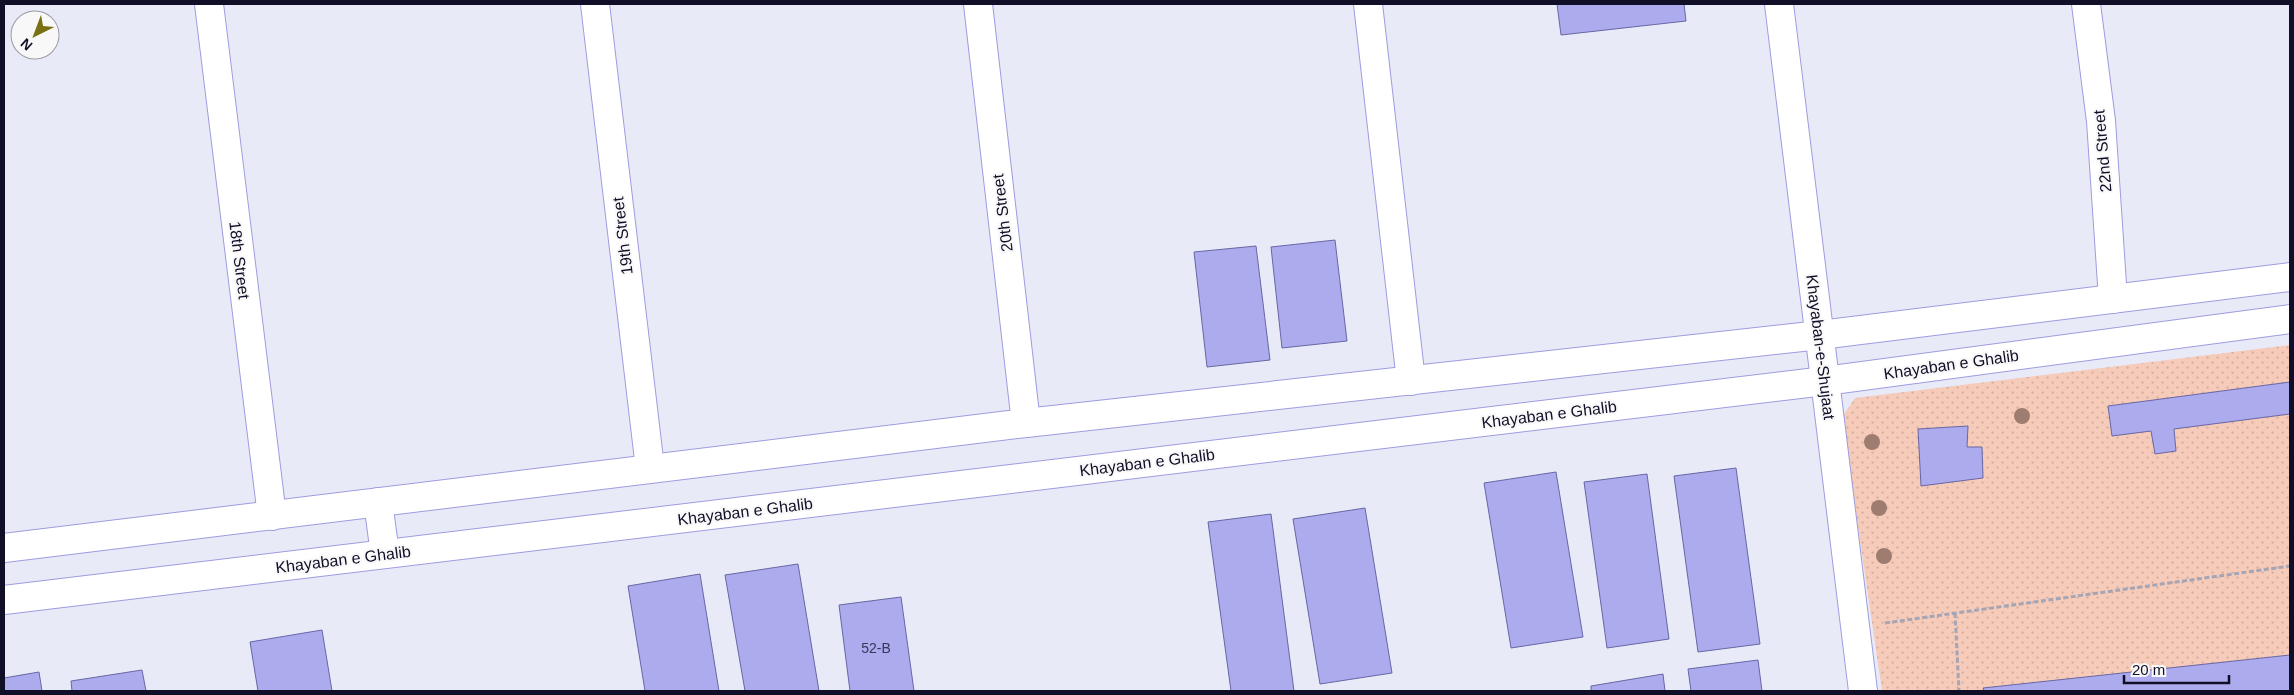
<svg xmlns="http://www.w3.org/2000/svg" width="2294" height="695" font-family="Helvetica,sans-serif">
	<style>
		.grass { fill: url(#grass-dots) }
		.building { fill: #ababee; stroke: #6866a4 }
		.lines { fill: none; stroke-linecap: round; stroke-linejoin: round }
		.minor-casing { stroke: #9d9cdf; stroke-width: 30 }
		.tertiary-casing { stroke: #9d9cdf; stroke-width: 30 }
		.secondary-casing { stroke: #9d9cdf; stroke-width: 30 }
		.path { stroke: #a5a5b6; stroke-width: 3; stroke-dasharray: 5 2.5; stroke-linecap: butt }
		.minor { stroke: #fff; stroke-width: 28 }
		.tertiary { stroke: #fff; stroke-width: 28 }
		.secondary { stroke: #fff; stroke-width: 28 }
		.tree { fill: #9e7c70 }
		.labels { text-anchor: middle; stroke-width: 4; stroke-linejoin: round; paint-order: stroke }
		.number-label { font-size: 14px; fill: #383659 }
		.street-label { font-size: 16px; fill: #110f27; stroke: #f8f8f8 }
	</style>
	<defs>
		<pattern id="grass-dots" width="8" height="8" patternUnits="userSpaceOnUse" patternTransform="scale(1.25)"><rect width="8" height="8" fill="#f6cbb9"/><path d="M2 2h.1M6 6h.1" fill="none" stroke="#d2ad9f" stroke-width="1.8" stroke-linecap="round"/></pattern>
	</defs>
	<rect width="100%" height="100%" fill="#e9eaf8"/>
	<path class="grass" d="M 2290,345 L 2290,691 L 1882,691 L 1842,417 L 1855,398 Z"/>
	<g class="building">
		<path d="M 1557,4 L 1684,4 L 1686,21 L 1561,35 Z"/>
		<path d="M 1335,240 L 1347,341 L 1282,348 L 1271,247 Z"/>
		<path d="M 1256,246 L 1270,360 L 1207,367 L 1194,252 Z"/>
		<path d="M 2290,382 L 2290,414 L 2174,429 L 2176,451 L 2155,454 L 2151,431 L 2112,436 L 2108,406 Z"/>
		<path d="M 1968,426 L 1967,447 L 1982,447 L 1983,478 L 1921,486 L 1918,429 Z"/>
		<path d="M 1736,468 L 1760,644 L 1698,652 L 1674,476 Z"/>
		<path d="M 1556,472 L 1583,637 L 1511,648 L 1484,483 Z"/>
		<path d="M 1647,474 L 1669,639 L 1607,648 L 1584,482 Z"/>
		<path d="M 1365,508 L 1392,673 L 1320,684 L 1293,519 Z"/>
		<path d="M 1271,514 L 1294,691 L 1231,691 L 1208,522 Z"/>
		<path d="M 798,564 L 819,691 L 745,691 L 725,575 Z"/>
		<path d="M 700,574 L 719,691 L 645,691 L 628,586 Z"/>
		<path d="M 901,597 L 914,691 L 850,691 L 839,605 Z"/>
		<path d="M 322,630 L 332,691 L 258,691 L 250,642 Z"/>
		<path d="M 2290,655 L 2290,691 L 1984,691 L 1983,688 Z"/>
		<path d="M 1758,660 L 1762,691 L 1691,691 L 1688,669 Z"/>
		<path d="M 142,670 L 146,691 L 72,691 L 71,681 Z"/>
		<path d="M 39,672 L 42,691 L 4,691 L 4,678 Z"/>
		<path d="M 1663,674 L 1665,691 L 1591,691 L 1591,686 Z"/>
	</g>
	<g class="lines">
		<defs>
			<g id="minor">
				<path d="M 209,4 L 272,516"/>
				<path d="M 595,4 L 650,468"/>
				<path d="M 978,4 L 1026,423"/>
				<path d="M 1368,4 L 1411,381"/>
				<path d="M 2086,4 L 2101,121 L 2113,299"/>
			</g>
			<g id="tertiary">
				<path d="M 378,502 L 385,554"/>
				<path d="M 4,548 L 1026,423 L 1820,335 L 2290,277"/>
				<path d="M 4,600 L 1825,381 L 2290,319"/>
			</g>
			<path id="secondary" d="M 1779,4 L 1863,691"/>
		</defs>
		<use href="#minor" class="minor-casing"/>
		<use href="#tertiary" class="tertiary-casing"/>
		<use href="#secondary" class="secondary-casing"/>
		<g class="path">
			<path d="M 1955,613 L 1959,691"/>
			<path d="M 1885,623 L 2290,566"/>
		</g>
		<use href="#minor" class="minor"/>
		<use href="#tertiary" class="tertiary"/>
		<use href="#secondary" class="secondary"/>
	</g>
	<g class="tree">
		<circle cx="2022" cy="416" r="8"/>
		<circle cx="1872" cy="442" r="8"/>
		<circle cx="1879" cy="508" r="8"/>
		<circle cx="1884" cy="556" r="8"/>
	</g>
	<g class="labels">
		<g class="number-label">
			<text x="876" y="653">52-B</text>
		</g>
		<g class="street-label">
			<text transform="translate(2102 151) rotate(-95)" y="6">22nd Street</text>
			<text transform="translate(1002 213) rotate(-97)" y="6">20th Street</text>
			<text transform="translate(622 236) rotate(-97)" y="6">19th Street</text>
			<text transform="translate(240 260) rotate(83)" y="6">18th Street</text>
			<text transform="translate(1821 347) rotate(83)" y="6">Khayaban-e-Shujaat</text>
			<text transform="translate(1951 364) rotate(-8)" y="6">Khayaban e Ghalib</text>
			<text transform="translate(1549 414) rotate(-7)" y="6">Khayaban e Ghalib</text>
			<text transform="translate(1147 462) rotate(-7)" y="6">Khayaban e Ghalib</text>
			<text transform="translate(745 511) rotate(-7)" y="6">Khayaban e Ghalib</text>
			<text transform="translate(343 559) rotate(-7)" y="6">Khayaban e Ghalib</text>
		</g>
	</g>
	<rect width="2294" height="695" fill="none" stroke="#110f27" stroke-width="10"/>
	<g transform="translate(35 35) rotate(222)"><circle r="24" fill="#f8f8f8" stroke="#9c9ba4"/>
	<path d="M0-4L9 19L0 12L-9 19Z" fill="#797011"/>
	<text y="-8" font-size="14" font-weight="bold" text-anchor="middle" fill="#110f27">N</text>
	</g>
	<path d="M2124 675v8h105v-8" fill="none" stroke="#110f27" stroke-width="2.5"/>
	<text x="2132" y="675" font-size="15" fill="#110f27" stroke="#f8f8f8" stroke-width="4" paint-order="stroke">20 m</text>
</svg>
